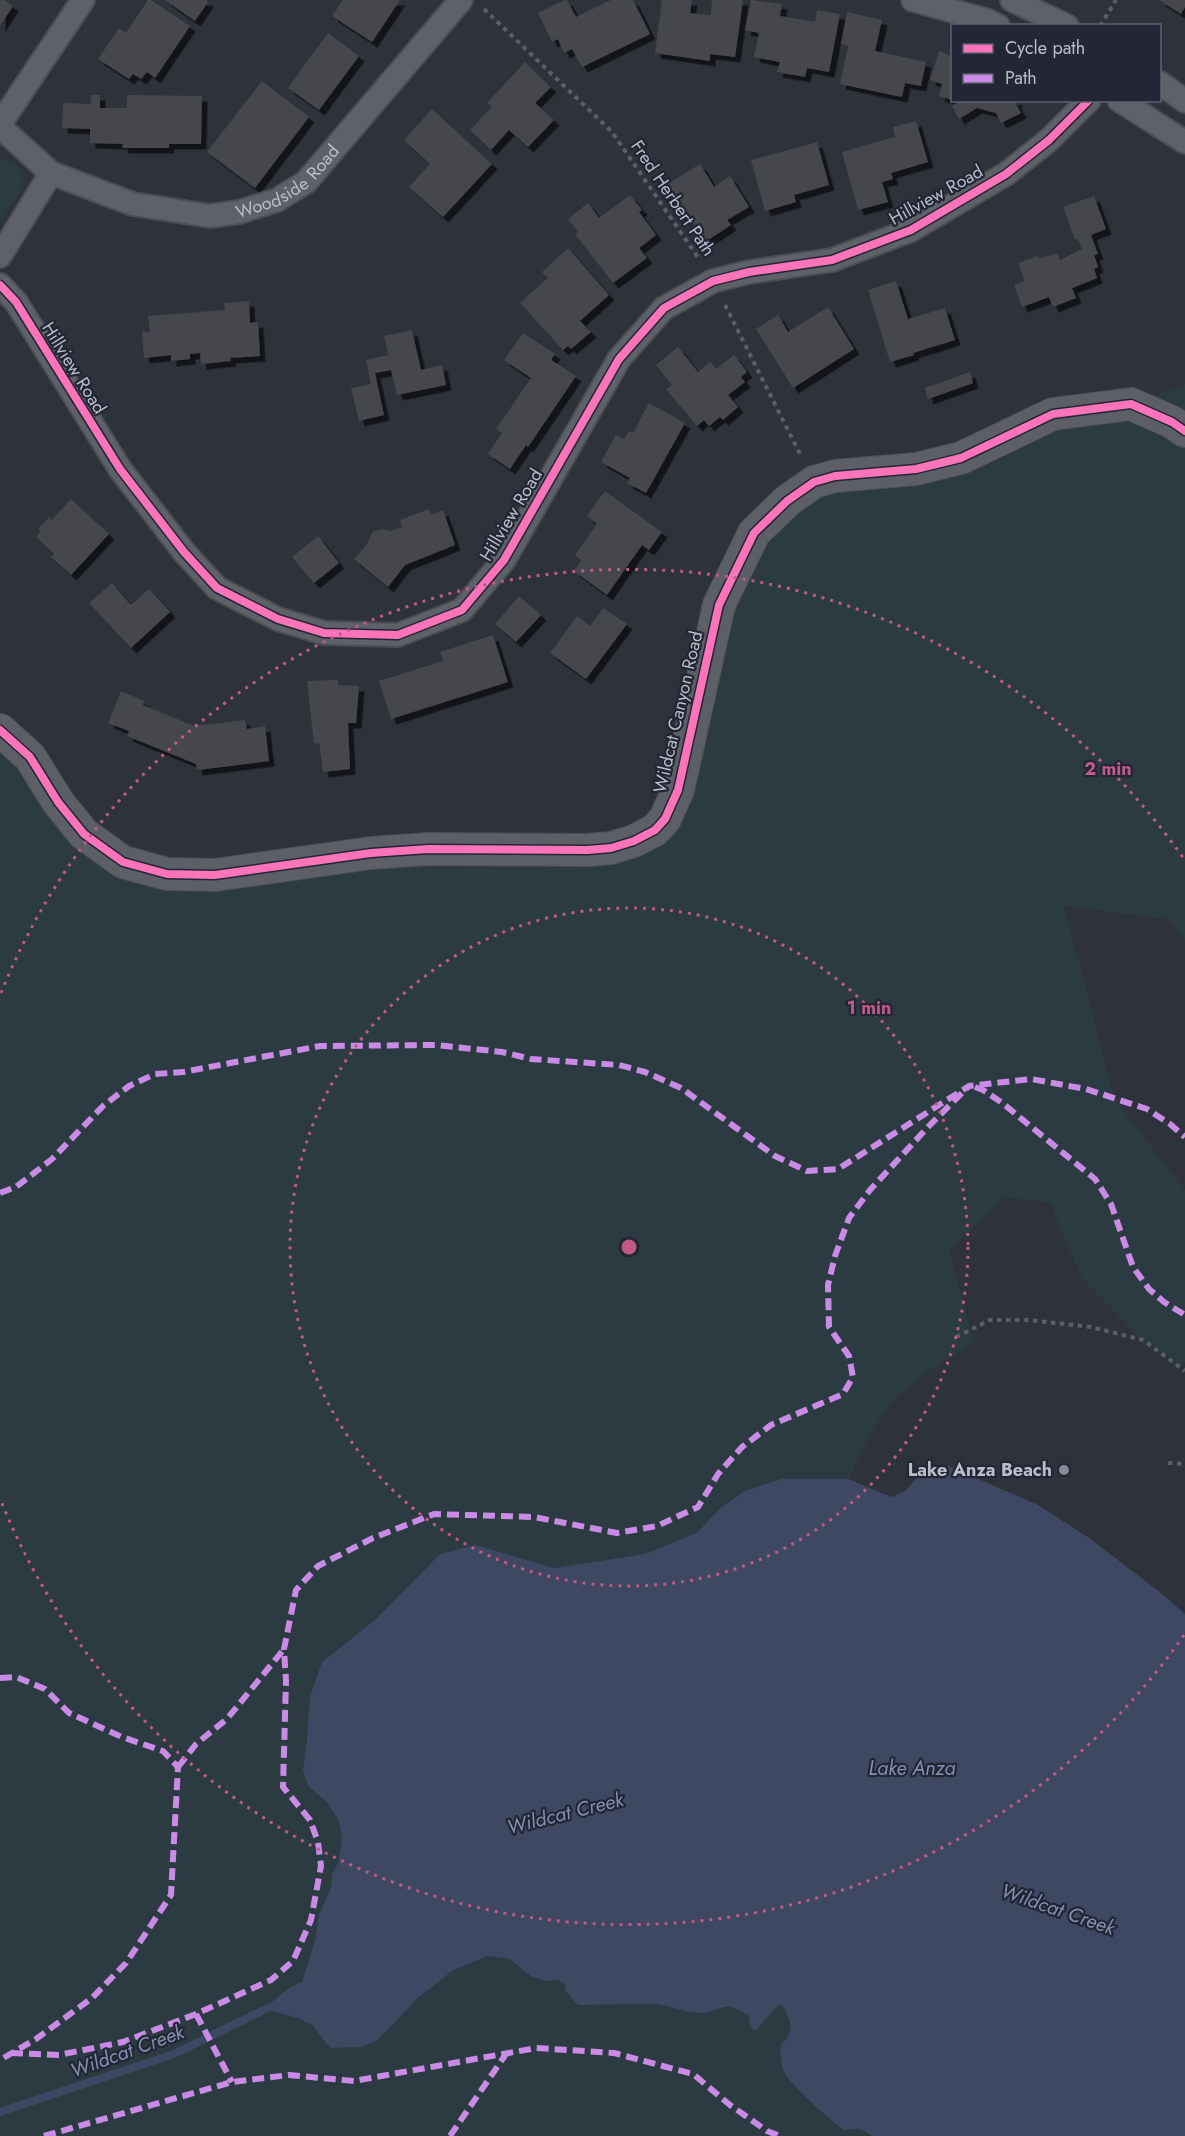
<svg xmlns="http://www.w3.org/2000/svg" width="1185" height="2136" font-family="Jost,sans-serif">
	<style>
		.green { fill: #2c3b41 }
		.water { fill: #3f4863 }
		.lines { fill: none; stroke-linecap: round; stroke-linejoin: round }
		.stream { stroke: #3f4863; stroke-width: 8 }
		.building { fill: #44474e; filter: url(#shadow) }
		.street-casing { stroke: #4c4e55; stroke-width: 26 }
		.secondary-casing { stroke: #4c4e55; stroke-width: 34 }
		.path { stroke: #5c5f66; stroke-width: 4; stroke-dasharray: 4.5 4.5; stroke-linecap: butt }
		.street { stroke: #5e6168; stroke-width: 22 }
		.secondary { stroke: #5d5f67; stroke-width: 32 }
		.quiet { stroke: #ca8be6; stroke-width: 6; stroke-dasharray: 12 6; stroke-linecap: butt }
		.cycleway-casing { stroke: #222635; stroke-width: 11 }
		.cycleway { stroke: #fb73b8; stroke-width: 8 }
		.ring { fill: none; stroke: #bf5a87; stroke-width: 3; stroke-dasharray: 3 6 }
		.poi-dot { fill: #898c98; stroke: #222635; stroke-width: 2 }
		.labels { text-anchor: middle; stroke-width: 4.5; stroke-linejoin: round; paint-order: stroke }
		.street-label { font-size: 18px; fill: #babdca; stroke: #222635 }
		.poi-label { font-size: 18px; font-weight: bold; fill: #babdca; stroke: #222635; text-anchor: end }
		.water-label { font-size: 20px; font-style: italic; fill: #858eae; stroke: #222635 }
		.centre { fill: #bf5a87; stroke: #222635; stroke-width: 3 }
		.ring-label { font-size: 18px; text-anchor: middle; font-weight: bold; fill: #bf5a87; stroke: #222635; stroke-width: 4.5; stroke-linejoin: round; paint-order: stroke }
	</style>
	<defs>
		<filter id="shadow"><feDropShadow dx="5.5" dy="5.5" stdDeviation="0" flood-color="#0009"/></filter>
	</defs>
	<rect width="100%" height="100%" fill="#2e323b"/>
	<g class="green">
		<path d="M 0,160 L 10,161 L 17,165 L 24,180 L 21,189 L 0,223 Z"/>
		<path d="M 1185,384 L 1185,941 L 1167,919 L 1064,906 L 1115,1100 L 1185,1190 L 1185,1362 L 1181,1366 L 1143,1340 L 1081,1277 L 1050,1203 L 1005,1197 L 949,1250 L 974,1342 C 945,1359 899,1389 881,1417 C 868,1437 859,1458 849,1479 L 815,1480 L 720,1508 L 698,1532 L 645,1554 L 554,1568 L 476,1545 L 322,1662 L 309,1721 L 303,1770 L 308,1786 L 327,1802 L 339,1821 L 342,1838 L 338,1863 L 332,1874 L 331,1888 L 319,1914 L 315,1941 L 302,1982 L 290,1987 L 265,2009 L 298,2018 L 312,2025 L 330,2048 L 362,2047 L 380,2039 L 419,1997 L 452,1971 L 487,1956 L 510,1959 L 520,1966 L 565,1984 L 578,2005 C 603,2005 628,2002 653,2004 C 668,2004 682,2012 698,2013 C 723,2015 718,1996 749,2016 L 750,2026 L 778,2005 L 783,2006 L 790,2018 L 791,2028 L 788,2038 L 786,2076 L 835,2123 L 844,2129 C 855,2128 863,2128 871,2136 L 0,2136 L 0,724 L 52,792 L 168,875 L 655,830 L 719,605 L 787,501 L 1131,404 Z"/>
	</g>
	<path class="water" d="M 949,1466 L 1038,1505 L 1089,1538 L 1161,1593 L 1185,1614 L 1185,2136 L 871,2136 C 863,2128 855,2128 844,2130 C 830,2120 797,2090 787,2077 C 780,2067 780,2056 781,2044 C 795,2032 791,2021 783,2006 L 778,2005 L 755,2031 L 750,2026 L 749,2016 C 718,1996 723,2015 698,2013 C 682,2012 668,2004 653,2004 C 628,2003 603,2005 578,2005 L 565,1990 L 565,1984 L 558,1980 L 548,1981 L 532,1977 L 510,1959 L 487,1956 L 452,1971 L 419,1997 L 379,2039 L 362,2047 L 330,2048 L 312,2025 L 298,2018 L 264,2009 L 290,1987 L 302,1982 L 315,1941 L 319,1914 L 331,1888 L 332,1874 L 338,1863 L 342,1838 L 339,1821 L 327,1802 L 308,1786 L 303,1770 L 307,1740 L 310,1697 L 322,1662 L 375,1620 L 440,1554 L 476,1545 L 554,1568 L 645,1554 L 698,1532 L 720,1508 L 745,1491 L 781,1479 L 849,1479 L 891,1497 L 905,1491 L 919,1475 Z"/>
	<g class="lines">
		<path class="stream" d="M 0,2112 L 174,2054 L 274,2005"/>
	</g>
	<g class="building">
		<path d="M 0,0 L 4,0 L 13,6 L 0,26 Z"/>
		<path d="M 148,0 L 151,0 L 190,26 L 155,78 L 147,72 L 141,79 L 133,74 L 129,79 L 98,59 L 119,28 L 126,33 Z"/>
		<path d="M 165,0 L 206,0 L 208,2 L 195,21 Z"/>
		<path d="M 343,0 L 400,0 L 372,42 L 332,16 Z"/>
		<path d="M 565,0 L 567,0 L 576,17 L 611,0 L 633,0 L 650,34 L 582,67 L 572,49 L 564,53 L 558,39 L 552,42 L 538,13 Z"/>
		<path d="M 662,0 L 692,0 L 690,13 L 711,15 L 712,0 L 743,0 L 735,57 L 710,54 L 710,61 L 655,53 Z"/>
		<path d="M 751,0 L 782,4 L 780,16 L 815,22 L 817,10 L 840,14 L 829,72 L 807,68 L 805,77 L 777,72 L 780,62 L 754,57 L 759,33 L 745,30 Z"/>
		<path d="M 1159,0 L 1185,0 L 1185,7 L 1181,14 Z"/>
		<path d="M 847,12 L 882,20 L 875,51 L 926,62 L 921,86 L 905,83 L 902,97 L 840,84 L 848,46 L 841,44 Z"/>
		<path d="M 328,33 L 359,56 L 319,110 L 288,88 Z"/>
		<path d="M 939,51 L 952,56 L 952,100 L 939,96 L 942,84 L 930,80 Z"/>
		<path d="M 525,62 L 551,87 L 535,103 L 554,120 L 528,147 L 509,130 L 491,150 L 470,130 L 492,107 L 487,103 Z"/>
		<path d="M 262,81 L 309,117 L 255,188 L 207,152 Z"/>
		<path d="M 90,95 L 100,95 L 100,108 L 127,108 L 127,95 L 202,96 L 201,144 L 169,144 L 169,148 L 122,148 L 123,144 L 90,143 L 90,129 L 62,128 L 63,103 L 91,104 Z"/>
		<path d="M 955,100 L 1017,100 L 1016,104 L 1021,113 L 1001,123 L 996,113 L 977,108 L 959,119 L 952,106 L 958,102 Z"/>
		<path d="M 432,109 L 492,164 L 443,217 L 409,187 L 430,164 L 404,140 Z"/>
		<path d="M 916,121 L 928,162 L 891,173 L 893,179 L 882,182 L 888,202 L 858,210 L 842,152 L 895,137 L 893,127 Z"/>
		<path d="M 817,142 L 829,185 L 794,195 L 796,202 L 765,211 L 751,160 Z"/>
		<path d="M 700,164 L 714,187 L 730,176 L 749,207 L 727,220 L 731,225 L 705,242 L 668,184 Z"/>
		<path d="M 630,195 L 642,210 L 639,212 L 656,235 L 639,248 L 647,258 L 613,283 L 575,234 L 578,232 L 568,219 L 588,203 L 599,218 Z"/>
		<path d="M 1094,196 L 1106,229 L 1091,235 L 1098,254 L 1094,255 L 1098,267 L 1094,269 L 1097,278 L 1072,288 L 1076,298 L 1053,307 L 1049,297 L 1022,307 L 1014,285 L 1025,281 L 1018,263 L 1038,256 L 1039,259 L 1057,253 L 1060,260 L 1082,249 L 1078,239 L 1075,240 L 1063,207 Z"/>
		<path d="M 568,248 L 609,295 L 580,321 L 591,332 L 571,349 L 568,346 L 563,350 L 520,303 L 548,278 L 542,272 Z"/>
		<path d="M 896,281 L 908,319 L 945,308 L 955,340 L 913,353 L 914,355 L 890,362 L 868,290 Z"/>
		<path d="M 249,301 L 250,323 L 258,322 L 260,356 L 230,358 L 231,361 L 201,364 L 200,353 L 190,354 L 190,359 L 171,361 L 171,355 L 144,358 L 142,332 L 150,332 L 148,316 L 225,310 L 224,303 Z"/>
		<path d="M 828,307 L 854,349 L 793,388 L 756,329 L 778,315 L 788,332 Z"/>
		<path d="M 412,330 L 421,370 L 442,365 L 446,385 L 397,395 L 391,370 L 375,373 L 384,415 L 359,421 L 351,388 L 371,384 L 366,360 L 388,355 L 384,336 Z"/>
		<path d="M 523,333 L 555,354 L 551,360 L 576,376 L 528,447 L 526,445 L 510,469 L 488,454 L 502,433 L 496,429 L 531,378 L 504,360 Z"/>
		<path d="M 678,347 L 698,372 L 710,362 L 716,369 L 734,355 L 747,372 L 741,377 L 745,382 L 728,395 L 738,407 L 723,420 L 720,417 L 709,426 L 704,420 L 697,426 L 666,389 L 672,385 L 656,365 Z"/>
		<path d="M 970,372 L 973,383 L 928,399 L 925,388 Z"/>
		<path d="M 649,403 L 685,423 L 646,493 L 627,483 L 630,478 L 601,462 L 616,435 L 624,439 L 629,431 L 633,433 Z"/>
		<path d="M 605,491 L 662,532 L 649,550 L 642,545 L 607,595 L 574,571 L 581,560 L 575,555 L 597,524 L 587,516 Z"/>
		<path d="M 71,499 L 109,534 L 71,575 L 51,557 L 54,554 L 36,537 L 41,531 L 38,529 L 49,517 L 52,520 Z"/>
		<path d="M 429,509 L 431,515 L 443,510 L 455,545 L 405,565 L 388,587 L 354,559 L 367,544 L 373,531 L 382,529 L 390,531 L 402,527 L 400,520 Z"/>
		<path d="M 318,536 L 339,563 L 314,583 L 292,557 Z"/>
		<path d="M 112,583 L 131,605 L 149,589 L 170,612 L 131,648 L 89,603 Z"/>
		<path d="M 519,596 L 541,615 L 516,642 L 495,624 Z"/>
		<path d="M 603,608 L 627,624 L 586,679 L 550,653 L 577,616 L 590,626 Z"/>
		<path d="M 493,635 L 508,682 L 391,719 L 379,681 L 443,661 L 440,652 Z"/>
		<path d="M 338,680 L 338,685 L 359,686 L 356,723 L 348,723 L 350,769 L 323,772 L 319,743 L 314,744 L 307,681 Z"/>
		<path d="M 121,691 L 144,701 L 143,705 L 194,726 L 245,720 L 247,729 L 265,726 L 269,761 L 197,770 L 196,764 L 127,736 L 129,731 L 108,723 Z"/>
	</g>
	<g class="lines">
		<defs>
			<g id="street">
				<path d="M 913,0 L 986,20 L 998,26"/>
				<path d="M 1012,0 L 1067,26"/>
				<path d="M 1160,83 L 1185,101"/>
				<path d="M 1119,100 L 1185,142"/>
				<path d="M 0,124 L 83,0"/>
				<path id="s1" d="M 0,127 L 51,173 L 133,204 L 210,216 L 239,212 L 277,200 L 306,182 L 461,0"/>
				<path d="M 0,256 L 51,173"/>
				<path d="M 0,285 L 16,302 L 120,469 L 184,552 L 217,588 L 278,619 L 324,633 L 398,635 L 462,610 L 504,560 L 619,359 L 664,308 L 713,281 L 749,272 L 832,260 L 911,230 L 1006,174 L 1049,140 L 1089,100"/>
			</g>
			<path id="secondary" d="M 0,730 L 30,757 L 58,802 L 84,834 L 123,862 L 167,874 L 215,875 L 371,853 L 428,849 L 588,850 L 611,848 L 634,841 L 655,830 L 665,819 L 678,790 L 719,605 L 754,533 L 787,501 L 814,482 L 835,476 L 916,469 L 961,458 L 1053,414 L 1131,404 L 1172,422 L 1185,431"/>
		</defs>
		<use href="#street" class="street-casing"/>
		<use href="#secondary" class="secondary-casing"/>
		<g class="path">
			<path d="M 484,9 L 612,132 L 699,259"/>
			<path d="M 1100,26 L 1116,0"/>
			<path d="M 725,305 L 801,456"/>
			<path d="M 956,1337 L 990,1320 L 1029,1320 L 1091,1327 L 1143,1340 L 1185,1371"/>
			<path d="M 1168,1463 L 1185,1464"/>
		</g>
		<use href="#street" class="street"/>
		<use href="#secondary" class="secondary"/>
		<g class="quiet">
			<path d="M 975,1087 L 983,1090 L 1001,1102 L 1095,1179 L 1111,1204 L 1133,1267 L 1149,1289 L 1164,1302 L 1185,1315"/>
			<path d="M 0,1193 L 16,1187 L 52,1159 L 103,1106 L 129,1086 L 155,1074 L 183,1072 L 320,1046 L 436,1045 L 502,1052 L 531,1059 L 619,1065 L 645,1072 L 681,1088 L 775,1156 L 807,1171 L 838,1169 L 969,1086 L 1031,1079 L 1086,1089 L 1147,1109 L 1170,1124 L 1185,1137"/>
			<path d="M 0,1678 L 16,1677 L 45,1689 L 69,1713 L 122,1737 L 163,1751 L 178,1767 L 171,1895 L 126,1963 L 92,1998 L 36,2039 L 0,2060"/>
			<path d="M 178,1767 L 196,1744 L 227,1719 L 284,1649"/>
			<path d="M 196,2014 L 232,2082"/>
			<path d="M 11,2053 L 59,2055 L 123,2042 L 196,2014 L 271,1980 L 293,1961 L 311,1920 L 321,1866 L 318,1842 L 310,1820 L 283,1787 L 286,1681 L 284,1649 L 296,1590 L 318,1566 L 373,1538 L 434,1514 L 534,1517 L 617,1533 L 657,1526 L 698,1507 L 718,1474 L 742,1447 L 771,1425 L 843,1394 L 853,1377 L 849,1356 L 829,1327 L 828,1285 L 835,1256 L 849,1218 L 870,1190 L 928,1127 L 969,1086"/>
			<path d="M 44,2136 L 232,2082 L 289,2075 L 354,2081 L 536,2048 L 614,2053 L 693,2074 L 730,2105 L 767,2131 L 780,2136"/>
			<path d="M 450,2136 L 506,2054"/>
		</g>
		<defs>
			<g id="cycleway">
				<path d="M 0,285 L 16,302 L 120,469 L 184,552 L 217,588 L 278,619 L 324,633 L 398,635 L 462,610 L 504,560 L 619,359 L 664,308 L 713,281 L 749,272 L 832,260 L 911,230 L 1006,174 L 1049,140 L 1089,100"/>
				<path d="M 0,730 L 30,757 L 58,802 L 84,834 L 123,862 L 167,874 L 215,875 L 371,853 L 428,849 L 588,850 L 611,848 L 634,841 L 655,830 L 665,819 L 678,790 L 719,605 L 754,533 L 787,501 L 814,482 L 835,476 L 916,469 L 961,458 L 1053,414 L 1131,404 L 1172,422 L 1185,431"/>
			</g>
		</defs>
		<use href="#cycleway" class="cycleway-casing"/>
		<use href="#cycleway" class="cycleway"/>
	</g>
	<g class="ring">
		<circle cx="629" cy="1247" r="339"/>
		<path d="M1184 1635A677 677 0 0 1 1 1501M1 993A677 677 0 0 1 1184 859"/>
	</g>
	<circle class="poi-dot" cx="1064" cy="1470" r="6"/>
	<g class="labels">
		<g class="street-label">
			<text dy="6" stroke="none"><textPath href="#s1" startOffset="322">Woodside Road</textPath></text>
			<text transform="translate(936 195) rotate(-29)" y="6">Hillview Road</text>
			<text transform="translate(673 198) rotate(56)" y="6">Fred Herbert Path</text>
			<text transform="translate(74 368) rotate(58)" y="6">Hillview Road</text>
			<text transform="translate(511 515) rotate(-59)" y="6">Hillview Road</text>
			<text transform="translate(678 712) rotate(-77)" y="6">Wildcat Canyon Road</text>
		</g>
		<g class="poi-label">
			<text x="1052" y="1476">Lake Anza Beach</text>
		</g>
		<g class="water-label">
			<text x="912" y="1775">Lake Anza</text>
			<text transform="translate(565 1813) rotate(-14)" y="7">Wildcat Creek</text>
			<text transform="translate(1058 1909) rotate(19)" y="7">Wildcat Creek</text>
			<text transform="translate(127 2051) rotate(-20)" y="7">Wildcat Creek</text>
		</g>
	</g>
	<circle cx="629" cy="1247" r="9" class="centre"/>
	<g class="ring-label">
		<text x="1108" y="775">2 min</text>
		<text x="869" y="1014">1 min</text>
	</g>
	<rect x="951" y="24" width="210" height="78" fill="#222635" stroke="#5f6271" stroke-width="1.5"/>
	<rect x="963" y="44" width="30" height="9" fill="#fb73b8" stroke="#5f6271" stroke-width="1.5"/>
	<text x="1005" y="54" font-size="18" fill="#babdca">Cycle path</text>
	<rect x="963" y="74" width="30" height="9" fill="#ca8be6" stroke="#5f6271" stroke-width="1.5"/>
	<text x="1005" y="84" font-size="18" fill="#babdca">Path</text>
</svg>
